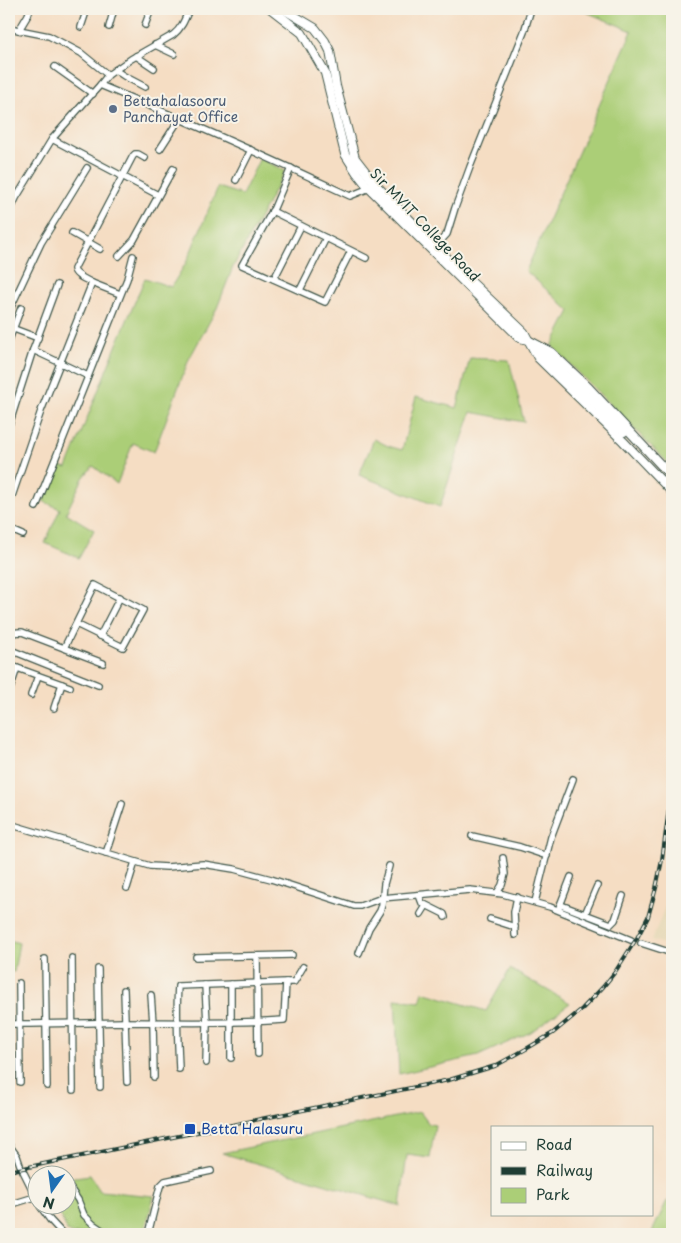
<svg xmlns="http://www.w3.org/2000/svg" width="681" height="1243" font-family="'Playpen Sans',sans-serif">
	<style>
		.built { fill: #e7daba }
		.green { fill: #abce77; stroke: #658656 }
		.lines { fill: none; stroke-linecap: round; stroke-linejoin: round }
		.minor-casing { stroke: #3f5549; stroke-width: 8 }
		.major-casing { stroke: #3f5549; stroke-width: 10 }
		.minor { stroke: #fff; stroke-width: 5.5 }
		.major { stroke: #fff; stroke-width: 8 }
		.rail-casing { stroke: #1f3d34; stroke-width: 4 }
		.rail { stroke: #f7f3e8; stroke-width: 2; stroke-dasharray: 5.5; stroke-linecap: butt }
		.service-dot { fill: #5c6f8a; stroke: #f7f3e8; stroke-width: 2 }
		.transit-dot { fill: #1a4fb4; stroke: #f7f3e8; stroke-width: 2 }
		.labels { text-anchor: middle; stroke-width: 4; stroke-linejoin: round; paint-order: stroke }
		.service-label { font-size: 14px; fill: #4e5e75; stroke: #f7f3e8; text-anchor: start }
		.street-label { font-size: 14px; fill: #1f3d34; stroke: #f7f3e8 }
		.transit-label { font-size: 14px; fill: #164399; stroke: #f7f3e8; text-anchor: start }
	</style>
	<rect width="100%" height="100%" fill="#f7f3e8"/>
	<filter id="ink" filterUnits="userSpaceOnUse"><feTurbulence type="fractalNoise" baseFrequency=".02" numOctaves="2"/><feDisplacementMap in="SourceGraphic" scale="10" xChannelSelector="R" yChannelSelector="G"/><feConvolveMatrix kernelMatrix="1 2 1 2 8 2 1 2 1" color-interpolation-filters="sRGB"/></filter>
	<filter id="wash" filterUnits="userSpaceOnUse"><feTurbulence type="fractalNoise" baseFrequency=".0096" numOctaves="4" result="noise"/><feDisplacementMap in="SourceGraphic" scale="20" xChannelSelector="R" yChannelSelector="G"/><feGaussianBlur stdDeviation="1.12" result="paint"/><feColorMatrix in="noise" values="0 0 0 0 0 0 0 0 0 0 0 0 0 0 0 0 0 1.4 0 .05"/><feComposite in="paint" operator="in"/></filter>
	<g filter="url(#wash)">
		<rect width="100%" height="100%" fill="#f5ddc3"/>
		<path class="built" d="M 666,904 L 672,907 L 672,947 L 652,940 Z"/>
		<g class="green">
			<path d="M 579,9 L 672,9 L 672,467 L 552,346 L 570,311 L 526,271 L 632,31 Z"/>
			<path d="M 260,158 L 285,171 L 233,267 L 217,308 L 189,359 L 154,452 L 133,443 L 117,484 L 93,466 L 83,478 L 66,513 L 94,530 L 79,558 L 45,543 L 60,509 L 43,501 L 58,465 L 67,468 L 117,344 L 145,278 L 171,287 L 186,263 L 218,187 L 242,195 Z"/>
			<path d="M 470,358 L 509,360 L 524,422 L 471,412 L 440,507 L 359,475 L 374,439 L 388,446 L 402,450 L 416,397 L 457,408 Z"/>
			<path d="M 9,940 L 19,943 L 14,972 L 9,971 Z"/>
			<path d="M 510,969 L 570,1003 L 531,1032 L 478,1056 L 399,1074 L 395,999 L 420,1002 L 423,992 L 486,1011 Z"/>
			<path d="M 420,1112 L 429,1124 L 435,1125 L 430,1158 L 407,1155 L 400,1206 L 222,1153 Z"/>
			<path d="M 90,1175 L 100,1191 L 154,1196 L 144,1234 L 72,1234 L 67,1231 L 56,1206 L 68,1206 L 68,1178 Z"/>
			<path d="M 667,1201 L 672,1203 L 672,1234 L 651,1234 Z"/>
		</g>
	</g>
	<g filter="url(#ink)">
		<g class="lines">
			<defs>
				<g id="minor">
					<path d="M 145,25 L 151,9"/>
					<path d="M 81,27 L 87,9"/>
					<path d="M 109,27 L 114,9"/>
					<path d="M 9,28 L 49,36 L 81,53 L 108,75"/>
					<path d="M 19,30 L 28,15 L 30,9"/>
					<path d="M 155,45 L 174,54"/>
					<path d="M 136,56 L 154,68"/>
					<path d="M 55,67 L 93,94"/>
					<path d="M 115,70 L 124,76 L 145,87"/>
					<path d="M 100,85 C 184,120 268,157 350,196 L 372,187"/>
					<path d="M 52,139 L 158,195"/>
					<path d="M 160,149 L 180,118"/>
					<path d="M 291,168 L 274,208 L 242,265 L 325,302 L 351,251"/>
					<path d="M 236,180 L 251,150"/>
					<path d="M 272,211 L 366,258"/>
					<path d="M 9,213 L 16,198 L 52,139 L 100,85 L 108,75 L 131,59 L 173,35 C 182,28 185,19 189,9"/>
					<path d="M 72,233 L 100,249"/>
					<path d="M 433,249 L 447,234 L 455,208 L 470,167 L 524,32 L 531,9"/>
					<path d="M 119,256 L 134,240 L 173,169"/>
					<path d="M 274,279 L 301,226"/>
					<path d="M 92,283 C 86,279 75,276 74,269 L 133,156 L 135,154 L 138,154 L 145,158"/>
					<path d="M 300,290 L 326,238"/>
					<path d="M 9,311 L 41,243 L 87,168"/>
					<path d="M 9,327 L 38,338"/>
					<path d="M 9,340 L 21,308"/>
					<path d="M 33,350 L 88,376"/>
					<path d="M 9,425 L 33,350 L 57,285"/>
					<path d="M 10,502 L 41,411 L 92,283 L 120,294"/>
					<path d="M 36,507 L 127,279 L 133,256"/>
					<path d="M 9,529 L 23,535"/>
					<path d="M 100,636 L 120,597"/>
					<path d="M 9,638 C 12,632 16,632 22,632 L 103,663"/>
					<path d="M 9,641 L 11,649 L 13,651 L 98,685"/>
					<path d="M 64,648 L 95,585 L 143,610 L 123,647 L 76,624"/>
					<path d="M 9,665 L 70,687"/>
					<path d="M 10,689 L 17,668"/>
					<path d="M 31,695 L 38,676"/>
					<path d="M 54,708 L 62,684"/>
					<path d="M 9,824 L 150,866 L 167,867 L 203,864 L 234,869 L 271,879 L 354,906 L 360,906 L 382,898 L 470,890 L 503,894 L 550,907 L 631,940"/>
					<path d="M 472,836 L 520,847 L 547,856"/>
					<path d="M 106,853 L 122,804"/>
					<path d="M 127,888 L 135,862"/>
					<path d="M 497,893 L 502,885 L 505,874 L 503,858"/>
					<path d="M 419,895 L 422,903 L 444,914 L 445,917"/>
					<path d="M 535,902 L 551,837 L 573,779"/>
					<path d="M 561,905 L 611,924 L 615,920 L 623,896"/>
					<path d="M 559,908 L 571,877"/>
					<path d="M 421,914 L 426,906"/>
					<path d="M 585,914 L 597,886"/>
					<path d="M 490,919 L 515,927"/>
					<path d="M 515,935 L 514,912 L 517,897"/>
					<path d="M 641,943 L 672,953"/>
					<path d="M 359,953 L 369,928 L 380,911 L 382,905 L 384,884 L 389,866"/>
					<path d="M 257,956 L 258,1054"/>
					<path d="M 196,957 L 292,955"/>
					<path d="M 72,958 L 73,1090"/>
					<path d="M 45,959 L 47,1086"/>
					<path d="M 98,969 L 100,1087"/>
					<path d="M 286,982 L 294,982 L 303,967"/>
					<path d="M 19,983 L 20,1082"/>
					<path d="M 231,984 L 231,1058"/>
					<path d="M 205,985 L 207,1023 L 206,1063"/>
					<path d="M 124,990 L 127,1082"/>
					<path d="M 151,995 L 153,1023 L 154,1077"/>
					<path d="M 9,1024 C 47,1024 85,1023 123,1022 C 177,1022 230,1024 284,1020 L 286,982 L 178,986 C 176,1013 178,1042 179,1069"/>
					<path d="M 9,1145 L 17,1156 L 20,1165"/>
					<path d="M 23,1171 L 38,1201"/>
					<path d="M 70,1188 L 78,1200 L 84,1215 L 93,1224 L 108,1234"/>
					<path d="M 9,1205 L 35,1197"/>
					<path d="M 40,1206 L 50,1220 L 63,1234"/>
					<path d="M 148,1234 L 160,1186 L 165,1181 L 211,1171"/>
				</g>
				<g id="major">
					<path d="M 271,9 L 302,33 L 325,73 L 345,154 L 357,173 L 369,188 L 520,338 L 528,340 L 551,352 L 589,388 L 672,477"/>
					<path d="M 283,9 L 315,28 L 325,41 L 330,51 L 336,86 L 355,158 L 376,185 L 462,273 L 524,332 L 538,358 L 623,441 L 672,492"/>
					<path d="M 537,348 L 624,432"/>
				</g>
			</defs>
			<use href="#minor" class="minor-casing"/>
			<use href="#major" class="major-casing"/>
			<use href="#minor" class="minor"/>
			<use href="#major" class="major"/>
			<defs>
				<path id="rail" d="M 9,1171 L 449,1080 L 495,1066 L 526,1049 L 553,1033 L 582,1009 L 603,987 L 615,972 L 637,938 L 648,917 L 656,888 L 662,860 L 672,786"/>
			</defs>
			<use href="#rail" class="rail-casing"/>
			<use href="#rail" class="rail"/>
		</g>
	</g>
	<circle class="service-dot" cx="113" cy="109" r="5"/>
	<rect class="transit-dot" x="184" y="1123" width="12" height="12" rx="2.5"/>
	<g class="labels">
		<g class="service-label">
			<text x="123" y="106">Bettahalasooru<tspan x="123" dy="16">Panchayat Office</tspan></text>
		</g>
		<g class="street-label">
			<text transform="translate(425 225) rotate(46)" y="5">Sir MVIT College Road</text>
		</g>
		<g class="transit-label">
			<text x="201" y="1134">Betta Halasuru</text>
		</g>
	</g>
	<rect width="681" height="1243" fill="none" stroke="#f7f3e8" stroke-width="30"/>
	<rect x="491" y="1126" width="162" height="90" fill="#f7f3e8" stroke="#a1aaa0"/>
	<rect x="501" y="1142" width="25" height="8" fill="#ffffff" stroke="#a1aaa0"/>
	<text x="536" y="1150" font-size="15" fill="#1f3d34">Road</text>
	<rect x="501" y="1167" width="25" height="8" fill="#1f3d34" stroke="#a1aaa0"/>
	<text x="536" y="1176" font-size="15" fill="#1f3d34">Railway</text>
	<rect x="501" y="1188" width="25" height="15" fill="#abce77" stroke="#a1aaa0"/>
	<text x="536" y="1200" font-size="15" fill="#1f3d34">Park</text>
	<g transform="translate(52 1190) rotate(194)"><circle r="24" fill="#f7f3e8" stroke="#a1aaa0"/>
	<path d="M0-4L9 19L0 12L-9 19Z" fill="#1f6fb2"/>
	<text y="-8" font-size="14" font-weight="bold" text-anchor="middle" fill="#1f3d34">N</text>
	</g>
</svg>
